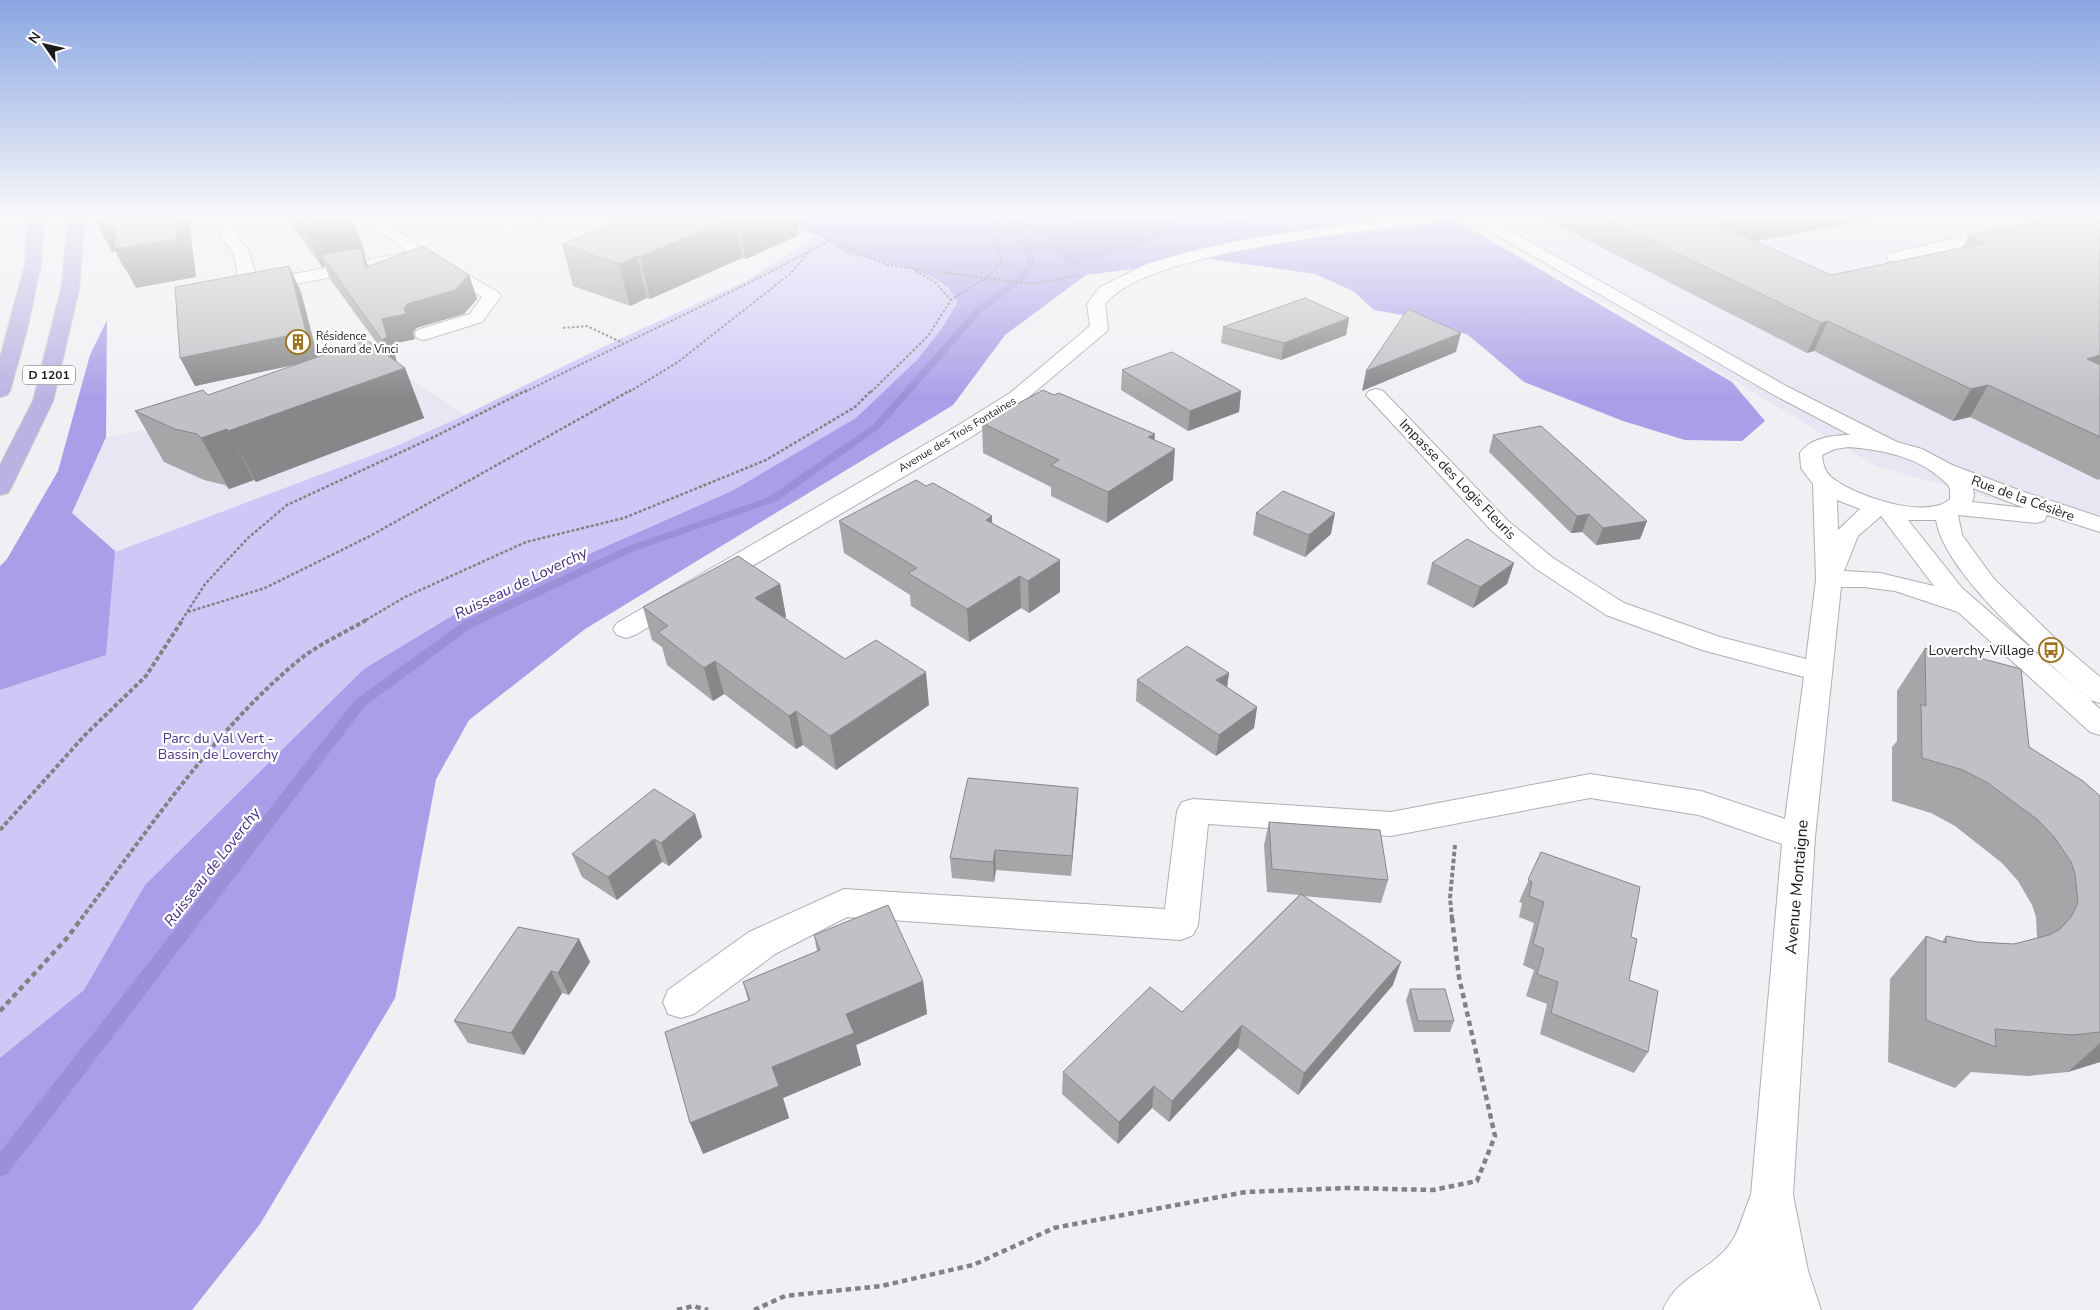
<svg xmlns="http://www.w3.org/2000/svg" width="2100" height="1310" font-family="'Nunito Sans',sans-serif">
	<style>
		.built { fill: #e7e6f2 }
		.green { fill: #cec8f7 }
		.forest { fill: #aa9ee8 }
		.water { fill: #9b8fd7 }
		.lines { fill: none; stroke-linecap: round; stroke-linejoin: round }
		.stream { fill: #9b8fd7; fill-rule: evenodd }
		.minor-casing { stroke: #b0afb3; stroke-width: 2 }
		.major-casing { stroke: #cdcdcd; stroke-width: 2 }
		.path-far3 { stroke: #828184; stroke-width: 2; stroke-dasharray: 2.5 2; stroke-linecap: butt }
		.path-far2 { stroke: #828184; stroke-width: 2.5; stroke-dasharray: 3 2; stroke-linecap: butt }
		.path-far1 { stroke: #828184; stroke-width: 4; stroke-dasharray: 4.5 2.5; stroke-linecap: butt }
		.path { stroke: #828184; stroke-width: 4.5; stroke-dasharray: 5.5 4; stroke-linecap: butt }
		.minor { fill: #fff; fill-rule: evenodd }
		.major { fill: #bbb2e3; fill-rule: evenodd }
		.wall { fill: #a6a6a9 }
		.shaded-wall { fill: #87878a }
		.building { fill: #c1c1c5; stroke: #87878a }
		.labels { text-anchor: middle; stroke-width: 4.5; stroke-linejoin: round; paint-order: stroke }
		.far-poi-label { font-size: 11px; fill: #1b1b1c; stroke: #fff; text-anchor: start }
		.far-street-label { font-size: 11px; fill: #1b1b1c; stroke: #fff }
		.shield { fill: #fff; stroke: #5f5f60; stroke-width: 1 }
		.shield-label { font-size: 12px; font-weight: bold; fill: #1b1b1c }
		.street-label { font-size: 14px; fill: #1b1b1c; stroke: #fff }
		.poi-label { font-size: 14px; fill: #1b1b1c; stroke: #fff; text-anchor: end }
		.park-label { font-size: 14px; fill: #4a3489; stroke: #fff }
		.water-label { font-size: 15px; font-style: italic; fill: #422a7f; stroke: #fff }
		.near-street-label { font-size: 16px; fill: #1b1b1c; stroke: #fff }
	</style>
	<rect width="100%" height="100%" fill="#f0eff3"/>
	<g class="built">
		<path d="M 1459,216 L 2100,216 L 2100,529 L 1876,466 Z"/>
		<path d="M 377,357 L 465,415 L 394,447 L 115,551 L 72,513 L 106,437 L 170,426 Z"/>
	</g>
	<path class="green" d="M 769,216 L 1394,216 L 1086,275 L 1005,335 L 953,405 L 585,629 L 469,720 L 436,779 L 395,998 L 260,1224 L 192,1310 L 0,1310 L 0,595 L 394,447 L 465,415 L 609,344 L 748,280 L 817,235 Z"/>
	<g class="forest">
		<path d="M 769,216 L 1101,216 L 1074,223 L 1023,224 L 1052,247 L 1069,266 L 1178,220 L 1181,216 L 1219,216 L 1231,219 L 1264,216 L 1449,216 L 1732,382 L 1765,421 L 1742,441 L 1685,440 L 1623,421 L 1524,382 L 1468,335 L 1424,319 L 1374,310 L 1353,291 L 1315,274 L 1210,259 L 1086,275 L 1005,335 L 953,405 L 585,629 L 469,720 L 436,779 L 395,998 L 260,1224 L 192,1310 L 0,1310 L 0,1058 L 84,990 L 145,885 L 364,669 L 462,610 L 732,491 L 856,418 L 917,360 L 943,327 L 958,302 L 948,287 L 934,278 L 907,268 L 848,254 L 817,235 Z"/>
		<path d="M 107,320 L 106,437 L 72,513 L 115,551 L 106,655 L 0,690 L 0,566 L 7,559 L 58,471 L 90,355 Z"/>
	</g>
	<path class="water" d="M 1101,216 L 1181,216 C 1154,248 1107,255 1069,266 L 1052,247 L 1022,224 L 1074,223 Z"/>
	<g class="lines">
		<path class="stream" d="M 1014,216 L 1022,216 L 1021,225 L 1031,246 L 1068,242 L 1072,244 L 1068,246 L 1033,250 L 1035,264 L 1023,281 L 982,312 L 880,428 L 777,501 L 634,551 L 471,628 L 365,706 L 53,1115 L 7,1174 L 0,1176 L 0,1152 L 355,700 L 463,622 L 626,547 L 769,497 L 874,424 L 976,308 L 1017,277 L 1027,264 L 1025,248 L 1013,225 Z"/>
		<defs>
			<g id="minor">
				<path d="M 216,216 L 232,216 L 239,239 L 249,251 L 257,281 L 409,252 L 358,216 L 377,216 L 431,254 L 429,258 L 423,259 L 250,293 L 244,292 L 241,288 L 233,252 L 223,240 Z"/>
				<path d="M 1407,216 L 1449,216 L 1441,221 C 1371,231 1145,251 1105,304 L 1108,328 L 1106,332 L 1024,401 L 973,436 L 635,635 L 626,638 L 617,635 L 613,629 L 617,623 L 957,426 L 1010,393 L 1090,326 L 1087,304 L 1100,287 L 1147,264 L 1192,251 L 1252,238 Z"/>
				<path d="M 1464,216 L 1484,216 L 1788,387 L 1897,442 L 1922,449 L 1952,465 L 2021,491 L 2100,517 L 2100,532 L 2047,515 L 2044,521 L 2036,523 L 1958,515 L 1962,535 L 1994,579 L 2061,644 L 2100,677 L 2100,703 L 2090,700 L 2100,709 L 2100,735 L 2090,732 L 1958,612 L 1895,591 L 1864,587 L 1841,587 L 1815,837 L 1793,1195 L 1808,1271 L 1821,1310 L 1663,1310 C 1677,1276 1709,1272 1730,1244 C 1740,1231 1744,1210 1751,1195 L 1782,844 L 1699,815 L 1590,798 L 1391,836 L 1208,824 L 1198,925 L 1193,935 L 1181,940 L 847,917 L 775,954 L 694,1014 L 681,1018 L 668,1014 L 663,1002 L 668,990 L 749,932 L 844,889 L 1165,909 L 1177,811 L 1182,802 L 1193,799 L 1391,812 L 1590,774 L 1701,791 L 1785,819 L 1804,677 L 1702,650 L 1606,615 L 1535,568 L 1491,530 L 1366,395 L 1369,391 L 1376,389 L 1383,391 L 1507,520 L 1553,558 L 1624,603 L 1720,637 L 1806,659 L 1816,580 L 1813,484 L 1801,468 L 1800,453 C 1810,438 1833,435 1850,435 L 1774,395 ZM 1848,447 C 1885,450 1921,457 1948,485 L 1950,489 L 1950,499 C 1927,521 1851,495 1830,476 C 1824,470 1823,463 1822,455 L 1835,449 ZM 1973,488 L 2025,508 L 1972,502 L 1974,496 ZM 1837,500 L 1860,509 L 1838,530 ZM 1881,516 L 1934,586 L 1880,573 L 1844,571 L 1858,536 ZM 1908,520 L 1936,520 C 1944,574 2047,661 2088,698 L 1962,588 Z"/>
				<path d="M 2003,228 L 2009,230 L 2011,233 L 2009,236 L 1895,262 L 1889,261 L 1887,257 L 1889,253 L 1895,252 Z"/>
				<path d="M 440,259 L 498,292 L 501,296 L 482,322 L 424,340 L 417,338 L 415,334 L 417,330 L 470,314 L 482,297 L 434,268 L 432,264 L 434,260 Z"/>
			</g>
			<g id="major">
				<path d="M 28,216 L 44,216 L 41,264 L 27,330 L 10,391 L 7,395 L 0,397 L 0,358 L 25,264 Z"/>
				<path d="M 69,216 L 85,216 L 79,289 L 53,401 L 11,488 L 8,493 L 0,495 L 0,465 L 33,401 L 61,289 Z"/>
			</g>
		</defs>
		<use href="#minor" class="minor-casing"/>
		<use href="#major" class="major-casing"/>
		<g class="path-far3">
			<path d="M 790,216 L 830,240 L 887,265 L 1032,284 L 1081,275"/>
			<path d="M 1010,216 L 1043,218 L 1061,216"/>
			<path d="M 915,271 L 935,282 L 951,300"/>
			<path d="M 563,328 L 587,326 L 623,343"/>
			<path d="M 525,392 C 626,341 731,295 830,240"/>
			<path d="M 629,392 L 678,362 L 791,273 L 808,253"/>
			<path d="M 871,392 L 928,336 L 951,300 L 991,274 L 1001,261 L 998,248 L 998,216"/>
		</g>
		<g class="path-far2">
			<path d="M 188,612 L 265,588 L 370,536 L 631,390"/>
			<path d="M 182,620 L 205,584 L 248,538 L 287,505 L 436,436 L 527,390"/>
			<path d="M 366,620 L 405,597 L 526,542 L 624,518 L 766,460 L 855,407 L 872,390"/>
		</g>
		<g class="path-far1">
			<path d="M 0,830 L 85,735 L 146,676 L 183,619"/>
			<path d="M 81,919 C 149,830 212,732 299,660 C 319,644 346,632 368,619"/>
			<path d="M 1452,919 L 1450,898 L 1455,845"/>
		</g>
		<g class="path">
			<path d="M 0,1011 L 67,938 L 82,918"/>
			<path d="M 677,1310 L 693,1306 L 708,1310"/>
			<path d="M 754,1310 L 785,1296 L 881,1286 L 973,1265 L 1054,1228 L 1246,1192 L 1347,1188 L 1433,1190 L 1477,1181 L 1495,1136 L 1459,977 L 1452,918"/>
		</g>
		<use href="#minor" class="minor"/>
		<use href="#major" class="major"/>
	</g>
	<g class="wall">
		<path d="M 288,216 L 351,216 L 362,243 L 366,258 L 365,258 L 368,266 L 469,275 L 477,299 L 464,314 L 416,328 L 413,333 L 415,339 L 392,344 L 397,363 L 405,368 L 424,418 L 256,482 L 254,480 L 229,489 L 225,485 L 204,480 L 164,462 L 135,411 L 208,395 L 297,364 L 195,386 L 301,292 L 318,357 L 384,353 L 330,279 L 325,266 L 322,267 L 292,225 Z"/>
		<path d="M 528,216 L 554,216 L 542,221 Z"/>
		<path d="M 607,216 L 796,216 L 799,235 L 746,259 L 742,258 L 650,299 L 647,298 L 630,306 L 573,286 L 562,244 L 621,221 L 607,217 Z"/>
		<path d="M 1540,216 L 1885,216 L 1755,241 L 1831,275 L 1962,248 L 1968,236 L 2100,216 L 2100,479 L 2098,480 L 1970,417 L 1953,421 L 1814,351 L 1807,353 Z"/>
		<path d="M 1349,318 L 1346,335 L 1281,360 L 1221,343 L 1223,327 Z"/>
		<path d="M 1122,370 L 1241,391 L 1239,412 L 1188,431 L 1121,390 Z"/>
		<path d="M 982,423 L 1155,440 L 1173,480 L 1107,523 L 1051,496 L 1051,487 L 983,453 Z"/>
		<path d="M 1493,435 L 1647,521 L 1640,539 L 1596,545 L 1582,532 L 1571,533 L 1489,452 Z"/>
		<path d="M 926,486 L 992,516 L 992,523 L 1060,560 L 1060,592 L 1029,613 L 1021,608 L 969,642 L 911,606 L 910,595 L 844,553 L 839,521 Z"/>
		<path d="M 1256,513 L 1331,534 L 1305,557 L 1253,535 Z"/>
		<path d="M 1432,563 L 1514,563 L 1507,584 L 1473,608 L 1427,584 Z"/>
		<path d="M 780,584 L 786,617 L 784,618 L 845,659 L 929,705 L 836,770 L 803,745 L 796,749 L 724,694 L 713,701 L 667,665 L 662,647 L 652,640 L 643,607 Z"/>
		<path d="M 1925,648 L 1943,653 L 1946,649 L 2029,747 L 2100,796 L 2100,1062 L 2068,1072 L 2028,1076 L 1971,1072 L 1955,1088 L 1888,1062 L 1890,979 L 1926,936 L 1942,942 L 1946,936 L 1978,942 L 2014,944 L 2037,938 L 2036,917 L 2032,905 L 2018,881 L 2002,863 L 1955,826 L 1931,813 L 1892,801 L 1892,747 L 1897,741 L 1897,691 Z"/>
		<path d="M 1229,673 L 1227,687 L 1257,707 L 1254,728 L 1216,756 L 1136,701 L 1137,680 Z"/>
		<path d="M 1077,808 L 1071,876 L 996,870 L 994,882 L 952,878 L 950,858 Z"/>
		<path d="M 695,814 L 702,837 L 669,866 L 662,862 L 617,900 L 582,877 L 572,854 Z"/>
		<path d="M 1269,822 L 1388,880 L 1381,903 L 1303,896 L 1393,985 L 1298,1095 L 1238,1048 L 1169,1122 L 1152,1108 L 1118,1144 L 1062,1094 L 1063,1072 L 1182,1012 L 1299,895 L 1267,892 L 1264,845 Z"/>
		<path d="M 1541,852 L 1631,937 L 1629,980 L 1648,1052 L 1634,1073 L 1540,1034 L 1547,1004 L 1526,996 L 1534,970 L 1523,965 L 1534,923 L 1519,917 L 1522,903 L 1519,902 Z"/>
		<path d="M 814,935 L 923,981 L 927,1014 L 856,1045 L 861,1065 L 783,1098 L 789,1118 L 703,1154 L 748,1000 L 743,982 L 817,951 Z"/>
		<path d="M 579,939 L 590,962 L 569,995 L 562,993 L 524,1055 L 468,1043 L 454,1021 Z"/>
		<path d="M 1410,989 L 1454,1021 L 1450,1032 L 1414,1032 L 1406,1000 Z"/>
	</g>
	<g class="shaded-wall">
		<path d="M 93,216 L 106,216 L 115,228 L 174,216 L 189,216 L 196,277 L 136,288 L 125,268 L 124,268 L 115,251 L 112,252 Z"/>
		<path d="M 351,216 L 362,243 L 366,258 L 365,258 L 370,271 L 321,255 L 325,266 L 322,267 L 304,225 Z"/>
		<path d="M 541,216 L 554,216 L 542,221 Z"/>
		<path d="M 745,216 L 796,216 L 799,235 L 746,259 L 739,219 Z"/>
		<path d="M 1756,216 L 1885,216 L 1706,251 L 1716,224 Z"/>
		<path d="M 735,217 L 742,258 L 650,299 L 640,257 Z"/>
		<path d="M 637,256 L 647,298 L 630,306 L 619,264 Z"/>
		<path d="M 289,266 L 301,292 L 318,360 L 195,386 L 180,358 Z"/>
		<path d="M 469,275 L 477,299 L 464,314 L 416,328 L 413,333 L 415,339 L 392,344 L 397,363 L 392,365 L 382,340 L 382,319 L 404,309 L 407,304 Z"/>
		<path d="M 1349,318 L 1346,335 L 1281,360 L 1284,343 Z"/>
		<path d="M 1828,321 L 1814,351 L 1807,353 L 1821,323 Z"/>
		<path d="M 1461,333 L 1456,352 L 1362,391 L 1366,371 Z"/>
		<path d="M 2100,355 L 2100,380 L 2087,359 Z"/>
		<path d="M 405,368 L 424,418 L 256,482 L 228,431 Z"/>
		<path d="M 1988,385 L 1970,417 L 1953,421 L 1971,389 Z"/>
		<path d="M 1241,391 L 1239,412 L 1188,431 L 1190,411 Z"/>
		<path d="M 227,429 L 254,480 L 229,489 L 201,438 Z"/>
		<path d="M 1155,434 L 1153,463 L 1175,449 L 1173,480 L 1107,523 L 1108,492 L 1148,437 Z"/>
		<path d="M 1335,513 L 1331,534 L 1305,557 L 1309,535 Z"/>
		<path d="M 1589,514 L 1582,532 L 1571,533 L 1577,516 Z"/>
		<path d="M 992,516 L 993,548 L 986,520 Z"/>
		<path d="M 1647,521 L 1640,539 L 1596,545 L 1603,528 Z"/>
		<path d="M 1060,560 L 1060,592 L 1029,613 L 1028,581 Z"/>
		<path d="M 1514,563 L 1507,584 L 1473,608 L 1480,587 Z"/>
		<path d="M 1020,576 L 1021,608 L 969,642 L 967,609 Z"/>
		<path d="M 780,584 L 786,617 L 762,630 L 755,598 Z"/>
		<path d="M 715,661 L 724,694 L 713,701 L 704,668 Z"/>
		<path d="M 926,672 L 929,705 L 836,770 L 830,736 Z"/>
		<path d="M 1229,673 L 1226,694 L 1216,680 Z"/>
		<path d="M 1257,707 L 1254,728 L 1216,756 L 1219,735 Z"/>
		<path d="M 796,711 L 803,745 L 796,749 L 789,716 Z"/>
		<path d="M 1078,788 L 1077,808 L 1071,876 L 1072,856 Z"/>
		<path d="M 695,814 L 702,837 L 669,866 L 661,843 Z"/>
		<path d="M 654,839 L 662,862 L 617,900 L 608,877 Z"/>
		<path d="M 995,850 L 996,870 L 994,882 L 993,862 Z"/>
		<path d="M 579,939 L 590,962 L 569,995 L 558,973 Z"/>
		<path d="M 1401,962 L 1393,985 L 1298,1095 L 1304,1073 Z"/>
		<path d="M 551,971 L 562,993 L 524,1055 L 511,1033 Z"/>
		<path d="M 923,981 L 927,1014 L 856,1045 L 861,1065 L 783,1098 L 789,1118 L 703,1154 L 690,1123 L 846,1014 Z"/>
		<path d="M 1242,1025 L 1238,1048 L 1169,1122 L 1172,1101 Z"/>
		<path d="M 2100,1043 L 2100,1062 L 2068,1072 Z"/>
		<path d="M 1154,1086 L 1152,1108 L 1118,1144 L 1119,1122 Z"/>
	</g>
	<g class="building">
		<path d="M 104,216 L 174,216 L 177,239 L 115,249 L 115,228 L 103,230 Z"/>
		<path d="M 298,216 L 350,216 L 304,225 Z"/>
		<path d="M 632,216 L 745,216 L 739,219 L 735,217 L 640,257 L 637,256 L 619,264 L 562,244 Z"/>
		<path d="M 1601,216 L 1756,216 L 1716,224 L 1831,275 L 1986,243 L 1968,236 L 2064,216 L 2100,216 L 2100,355 L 2087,359 L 2100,365 L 2100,437 L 1988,385 L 1971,389 L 1828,321 L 1821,323 Z"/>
		<path d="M 423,246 L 469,275 L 455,290 L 407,304 L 404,309 L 406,314 L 382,319 L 387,337 L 382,340 L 321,255 L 361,248 L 366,267 Z"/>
		<path d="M 289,266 L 306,332 L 180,358 L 175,287 Z"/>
		<path d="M 1305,298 L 1349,318 L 1284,343 L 1223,327 Z"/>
		<path d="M 1408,309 L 1461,333 L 1366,371 Z"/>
		<path d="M 367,340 L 405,368 L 228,431 L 227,429 L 201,438 L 197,434 L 175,429 L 135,411 L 203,390 L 208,395 Z"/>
		<path d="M 1172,352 L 1241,391 L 1190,411 L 1122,370 Z"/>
		<path d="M 1043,390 L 1054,395 L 1059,393 L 1155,434 L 1148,437 L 1175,449 L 1108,492 L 1051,465 L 1059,460 L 982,423 Z"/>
		<path d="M 1541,426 L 1647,521 L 1603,528 L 1589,514 L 1577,516 L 1493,435 Z"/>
		<path d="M 916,480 L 926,486 L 933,483 L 992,516 L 986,520 L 1060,560 L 1028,581 L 1020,576 L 967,609 L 908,573 L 917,568 L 839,521 Z"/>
		<path d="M 1283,491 L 1335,513 L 1309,535 L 1256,513 Z"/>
		<path d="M 1467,539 L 1514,563 L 1480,587 L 1432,563 Z"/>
		<path d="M 738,556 L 780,584 L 755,598 L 845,659 L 876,640 L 926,672 L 830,736 L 796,711 L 789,716 L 715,661 L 704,668 L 658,632 L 668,626 L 643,607 Z"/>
		<path d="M 1187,646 L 1229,673 L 1216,680 L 1257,707 L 1219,735 L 1137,680 Z"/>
		<path d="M 1925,648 L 1946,654 L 1946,649 L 2021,669 L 2029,747 L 2083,781 L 2100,796 L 2100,1032 L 2072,1035 L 1995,1029 L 1996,1047 L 1926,1020 L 1926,936 L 1946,943 L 1946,936 L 1978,942 L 2014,944 L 2049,935 L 2060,929 L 2071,917 L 2078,903 L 2075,874 L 2071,862 L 2055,838 L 2038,820 L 1988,783 L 1963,770 L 1922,758 L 1921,704 L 1926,706 Z"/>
		<path d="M 968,778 L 1078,788 L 1072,856 L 995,850 L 993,862 L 950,858 Z"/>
		<path d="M 654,789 L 695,814 L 661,843 L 654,839 L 608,877 L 572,854 Z"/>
		<path d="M 1269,822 L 1380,830 L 1388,880 L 1272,869 Z"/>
		<path d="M 1541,852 L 1640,887 L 1631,937 L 1637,939 L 1629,980 L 1658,991 L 1648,1052 L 1551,1013 L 1558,982 L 1537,974 L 1544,949 L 1533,944 L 1544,902 L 1529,896 L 1532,882 L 1528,880 Z"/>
		<path d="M 1301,894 L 1401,962 L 1304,1073 L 1242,1025 L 1172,1101 L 1154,1086 L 1119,1122 L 1063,1072 L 1150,987 L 1182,1012 Z"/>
		<path d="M 888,905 L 923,981 L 846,1014 L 854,1033 L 772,1067 L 779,1086 L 690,1123 L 665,1032 L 750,1000 L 743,982 L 820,950 L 814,935 Z"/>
		<path d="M 518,927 L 579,939 L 558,973 L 551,971 L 511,1033 L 454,1021 Z"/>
		<path d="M 1410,989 L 1445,989 L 1454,1021 L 1418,1021 Z"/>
	</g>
	<linearGradient id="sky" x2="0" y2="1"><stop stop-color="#89a5e1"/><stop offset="0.54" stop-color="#f8f8fa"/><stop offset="1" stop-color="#f8f8fa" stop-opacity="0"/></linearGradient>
	<rect width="2100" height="400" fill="url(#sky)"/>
	<defs>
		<symbol id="building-ring" viewBox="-11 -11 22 22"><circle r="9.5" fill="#fff" stroke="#9c7421" stroke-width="1.5"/><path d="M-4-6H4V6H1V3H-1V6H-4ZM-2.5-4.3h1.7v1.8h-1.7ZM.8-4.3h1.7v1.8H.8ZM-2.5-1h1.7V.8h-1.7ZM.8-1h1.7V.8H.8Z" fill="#9c7421"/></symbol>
		<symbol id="bus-ring" viewBox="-11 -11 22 22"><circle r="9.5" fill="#fff" stroke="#9c7421" stroke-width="1.5"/><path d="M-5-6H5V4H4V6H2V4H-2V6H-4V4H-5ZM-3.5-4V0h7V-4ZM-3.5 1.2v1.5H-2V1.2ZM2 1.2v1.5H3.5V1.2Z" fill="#9c7421"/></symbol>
	</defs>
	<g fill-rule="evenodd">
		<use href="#building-ring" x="284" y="328" width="28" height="28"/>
		<use href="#bus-ring" x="2037" y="636" width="28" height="28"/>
	</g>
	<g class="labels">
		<g class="far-poi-label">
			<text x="316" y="340">Résidence<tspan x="316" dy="13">Léonard de Vinci</tspan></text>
		</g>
		<g class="far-street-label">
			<text transform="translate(957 434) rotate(-31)" y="4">Avenue des Trois Fontaines</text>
		</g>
		<rect class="shield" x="23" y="365.5" width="52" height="19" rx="4"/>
		<g class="shield-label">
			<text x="49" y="379">D 1201</text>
		</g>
		<g class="street-label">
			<text transform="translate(1458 479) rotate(46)" y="5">Impasse des Logis Fleuris</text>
			<text transform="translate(2023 498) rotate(20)" y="5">Rue de la Césière</text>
		</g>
		<g class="poi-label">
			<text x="2034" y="655">Loverchy-Village</text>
		</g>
		<g class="park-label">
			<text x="218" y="743">Parc du Val Vert -<tspan x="218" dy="16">Bassin de Loverchy</tspan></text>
		</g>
		<g class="water-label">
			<text transform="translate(521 583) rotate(-26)" y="5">Ruisseau de Loverchy</text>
			<text transform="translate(212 867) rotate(-52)" y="5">Ruisseau de Loverchy</text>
		</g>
		<g class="near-street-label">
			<text transform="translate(1796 887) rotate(-85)" y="6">Avenue Montaigne</text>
		</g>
	</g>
	<g transform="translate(45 45) rotate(304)" stroke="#ffffff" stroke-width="4" paint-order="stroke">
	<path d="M0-4L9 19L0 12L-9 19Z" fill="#1b1b1c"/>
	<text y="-8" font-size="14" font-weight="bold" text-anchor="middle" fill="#1b1b1c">N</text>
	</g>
</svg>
